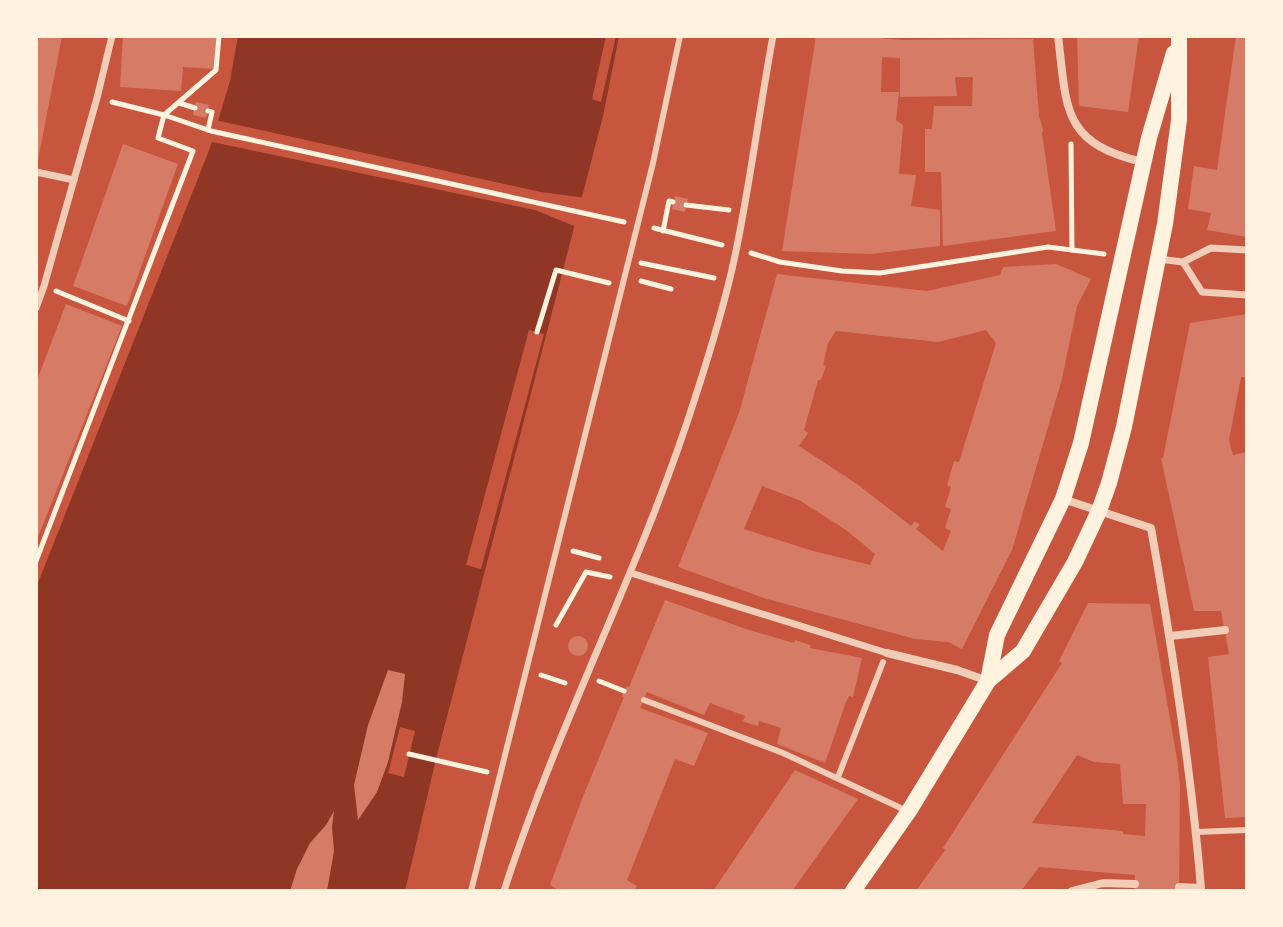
<svg xmlns="http://www.w3.org/2000/svg" width="1283" height="927" font-family="Figtree,sans-serif">
	<style>
		.water { fill: #8f3625 }
		.pier { fill: #c8553d }
		.building { fill: #d67c66; fill-rule: evenodd }
		.lines { fill: none; stroke-linecap: round; stroke-linejoin: round }
		.path { stroke: #fff3e0; stroke-width: 5 }
		.service { stroke: #f1ccb7; stroke-width: 6 }
		.pedestrian { stroke: #f1ccb7; stroke-width: 7 }
		.minor { stroke: #f1ccb7; stroke-width: 8 }
		.secondary { stroke: #fff3e0; stroke-width: 16 }
	</style>
	<rect width="100%" height="100%" fill="#c8553d"/>
	<path class="water" d="M 238,36 L 619,36 L 603,116 L 436,759 L 405,891 L 36,891 L 36,588 L 210,148 L 230,81 Z"/>
	<g class="pier">
		<path d="M 606,36 L 616,36 L 601,102 L 592,99 Z"/>
		<path d="M 215,120 L 541,192 L 586,198 L 579,228 L 535,210 L 208,141 Z"/>
		<path d="M 529,330 L 544,334 L 481,569 L 466,565 Z"/>
		<path d="M 400,727 L 415,731 L 404,777 L 388,773 Z"/>
	</g>
	<g class="building">
		<path d="M 36,36 L 62,36 L 38,160 L 36,159 Z"/>
		<path d="M 123,36 L 216,36 L 215,69 L 183,67 L 181,91 L 120,87 Z"/>
		<path d="M 816,36 L 859,36 L 901,40 L 1033,39 L 1039,116 L 1043,130 L 1042,133 L 1056,231 L 943,246 L 941,172 L 925,172 L 925,129 L 932,129 L 934,106 L 972,106 L 973,77 L 955,77 L 957,96 L 900,97 L 900,58 L 882,57 L 881,92 L 899,92 L 896,120 L 903,125 L 899,174 L 916,175 L 911,206 L 940,210 L 940,246 L 871,254 L 782,251 Z"/>
		<path d="M 1077,36 L 1139,36 L 1128,112 L 1079,106 Z"/>
		<path d="M 1236,36 L 1247,36 L 1247,237 L 1207,230 L 1211,213 L 1188,209 L 1194,166 L 1217,170 Z"/>
		<path d="M 196,102 L 209,105 L 206,118 L 193,115 Z"/>
		<path d="M 123,144 L 178,164 L 127,306 L 73,286 Z"/>
		<path d="M 675,196 L 688,199 L 685,212 L 672,209 Z"/>
		<path d="M 1056,264 L 1091,279 L 1077,306 L 1062,379 L 1012,550 L 962,649 L 948,642 L 915,639 L 767,599 L 678,567 L 739,413 L 777,274 L 927,291 L 1000,275 L 1003,267 ZM 986,330 L 996,343 L 959,462 L 954,461 L 947,485 L 951,487 L 945,507 L 951,509 L 945,528 L 951,531 L 943,551 L 916,529 L 920,525 L 915,521 L 911,526 L 857,484 L 799,446 L 808,433 L 804,430 L 818,380 L 821,380 L 826,366 L 823,365 L 828,343 L 836,331 L 938,342 ZM 762,486 L 799,500 L 846,530 L 875,554 L 870,565 L 813,551 L 744,529 Z"/>
		<path d="M 66,304 L 122,326 L 36,542 L 36,383 Z"/>
		<path d="M 1247,314 L 1247,377 L 1241,377 L 1229,440 L 1233,455 L 1247,452 L 1247,817 L 1225,818 L 1208,657 L 1229,654 L 1221,611 L 1194,611 L 1161,458 L 1163,458 L 1190,323 Z"/>
		<path d="M 665,600 L 749,630 L 794,643 L 795,640 L 811,645 L 810,648 L 862,658 L 853,697 L 849,696 L 846,702 L 825,763 L 777,744 L 781,728 L 759,721 L 758,726 L 751,724 L 743,721 L 745,716 L 710,703 L 704,715 L 647,692 L 640,708 L 708,733 L 694,766 L 675,759 L 627,880 L 637,886 L 634,891 L 556,891 L 557,889 L 550,885 L 582,799 L 624,697 L 622,696 L 627,686 L 629,687 Z"/>
		<path d="M 1088,603 L 1150,604 L 1177,759 L 1180,785 L 1179,891 L 1134,891 L 1135,875 L 1039,867 L 1021,891 L 916,891 L 945,850 L 943,848 L 1062,663 L 1059,661 ZM 1077,755 L 1094,762 L 1120,764 L 1123,804 L 1146,804 L 1145,836 L 1123,834 L 1123,831 L 1032,823 Z"/>
		<circle cx="578" cy="646" r="10"/>
		<path d="M 388,670 L 405,674 L 402,702 L 388,762 L 377,792 L 358,820 L 354,785 L 368,725 Z"/>
		<path d="M 795,770 L 858,799 L 792,891 L 713,891 Z"/>
		<path d="M 334,811 L 332,827 L 334,851 L 327,891 L 290,891 L 297,869 L 310,843 L 326,825 Z"/>
	</g>
	<g class="lines">
		<g class="path">
			<path d="M 219,36 L 216,70 L 164,115 L 211,131 L 624,222"/>
			<path d="M 179,103 L 195,108"/>
			<path d="M 208,111 L 212,112 L 208,130"/>
			<path d="M 1071,144 L 1072,250"/>
			<path d="M 686,205 L 729,210"/>
			<path d="M 654,228 L 722,245"/>
			<path d="M 663,231 L 669,201 L 673,202"/>
			<path d="M 751,253 L 780,262 L 842,271 L 880,273 L 1048,247 L 1104,254"/>
			<path d="M 641,263 L 714,278"/>
			<path d="M 641,281 L 671,289"/>
			<path d="M 56,291 L 129,321"/>
			<path d="M 537,332 L 556,270 L 609,283"/>
			<path d="M 573,551 L 599,558"/>
			<path d="M 36,561 L 193,151 L 158,138 L 164,115 L 112,102"/>
			<path d="M 556,625 L 586,572 L 610,577"/>
			<path d="M 541,675 L 565,683"/>
			<path d="M 599,681 L 624,691"/>
			<path d="M 409,754 L 487,772"/>
		</g>
		<g class="service">
			<path d="M 644,700 L 783,753 L 905,810"/>
			<path d="M 838,777 L 883,662"/>
			<path d="M 1196,832 L 1247,830"/>
			<path d="M 471,891 L 653,163 L 680,36"/>
		</g>
		<g class="pedestrian">
			<path d="M 36,172 L 74,180"/>
			<path d="M 1158,259 L 1183,262 L 1211,248 L 1247,250"/>
			<path d="M 1183,262 L 1202,292 L 1247,295"/>
			<path d="M 36,308 L 44,286 L 97,98 L 112,36"/>
			<path d="M 631,573 L 887,653"/>
			<path d="M 504,891 C 558,723 642,566 695,398 C 711,349 727,297 737,246 C 751,176 760,106 773,36"/>
		</g>
		<g class="minor">
			<path d="M 1058,36 C 1067,108 1061,143 1143,162"/>
			<path d="M 1063,499 L 1151,528 C 1172,647 1191,767 1201,888 L 1179,887"/>
			<path d="M 1170,636 L 1225,630"/>
			<path d="M 887,653 L 957,670 L 988,681"/>
			<path d="M 1072,891 L 1103,883 L 1135,884"/>
		</g>
		<g class="secondary">
			<path d="M 988,681 L 997,635 L 1063,499 L 1081,443 L 1149,138 L 1174,53"/>
			<path d="M 853,891 L 909,811 L 988,681 L 1023,651 L 1075,562 L 1099,511 L 1109,483 L 1124,427 L 1165,224 L 1179,120 L 1179,36"/>
		</g>
	</g>
	<rect width="1283" height="927" fill="none" stroke="#fff3e0" stroke-width="76"/>
</svg>
